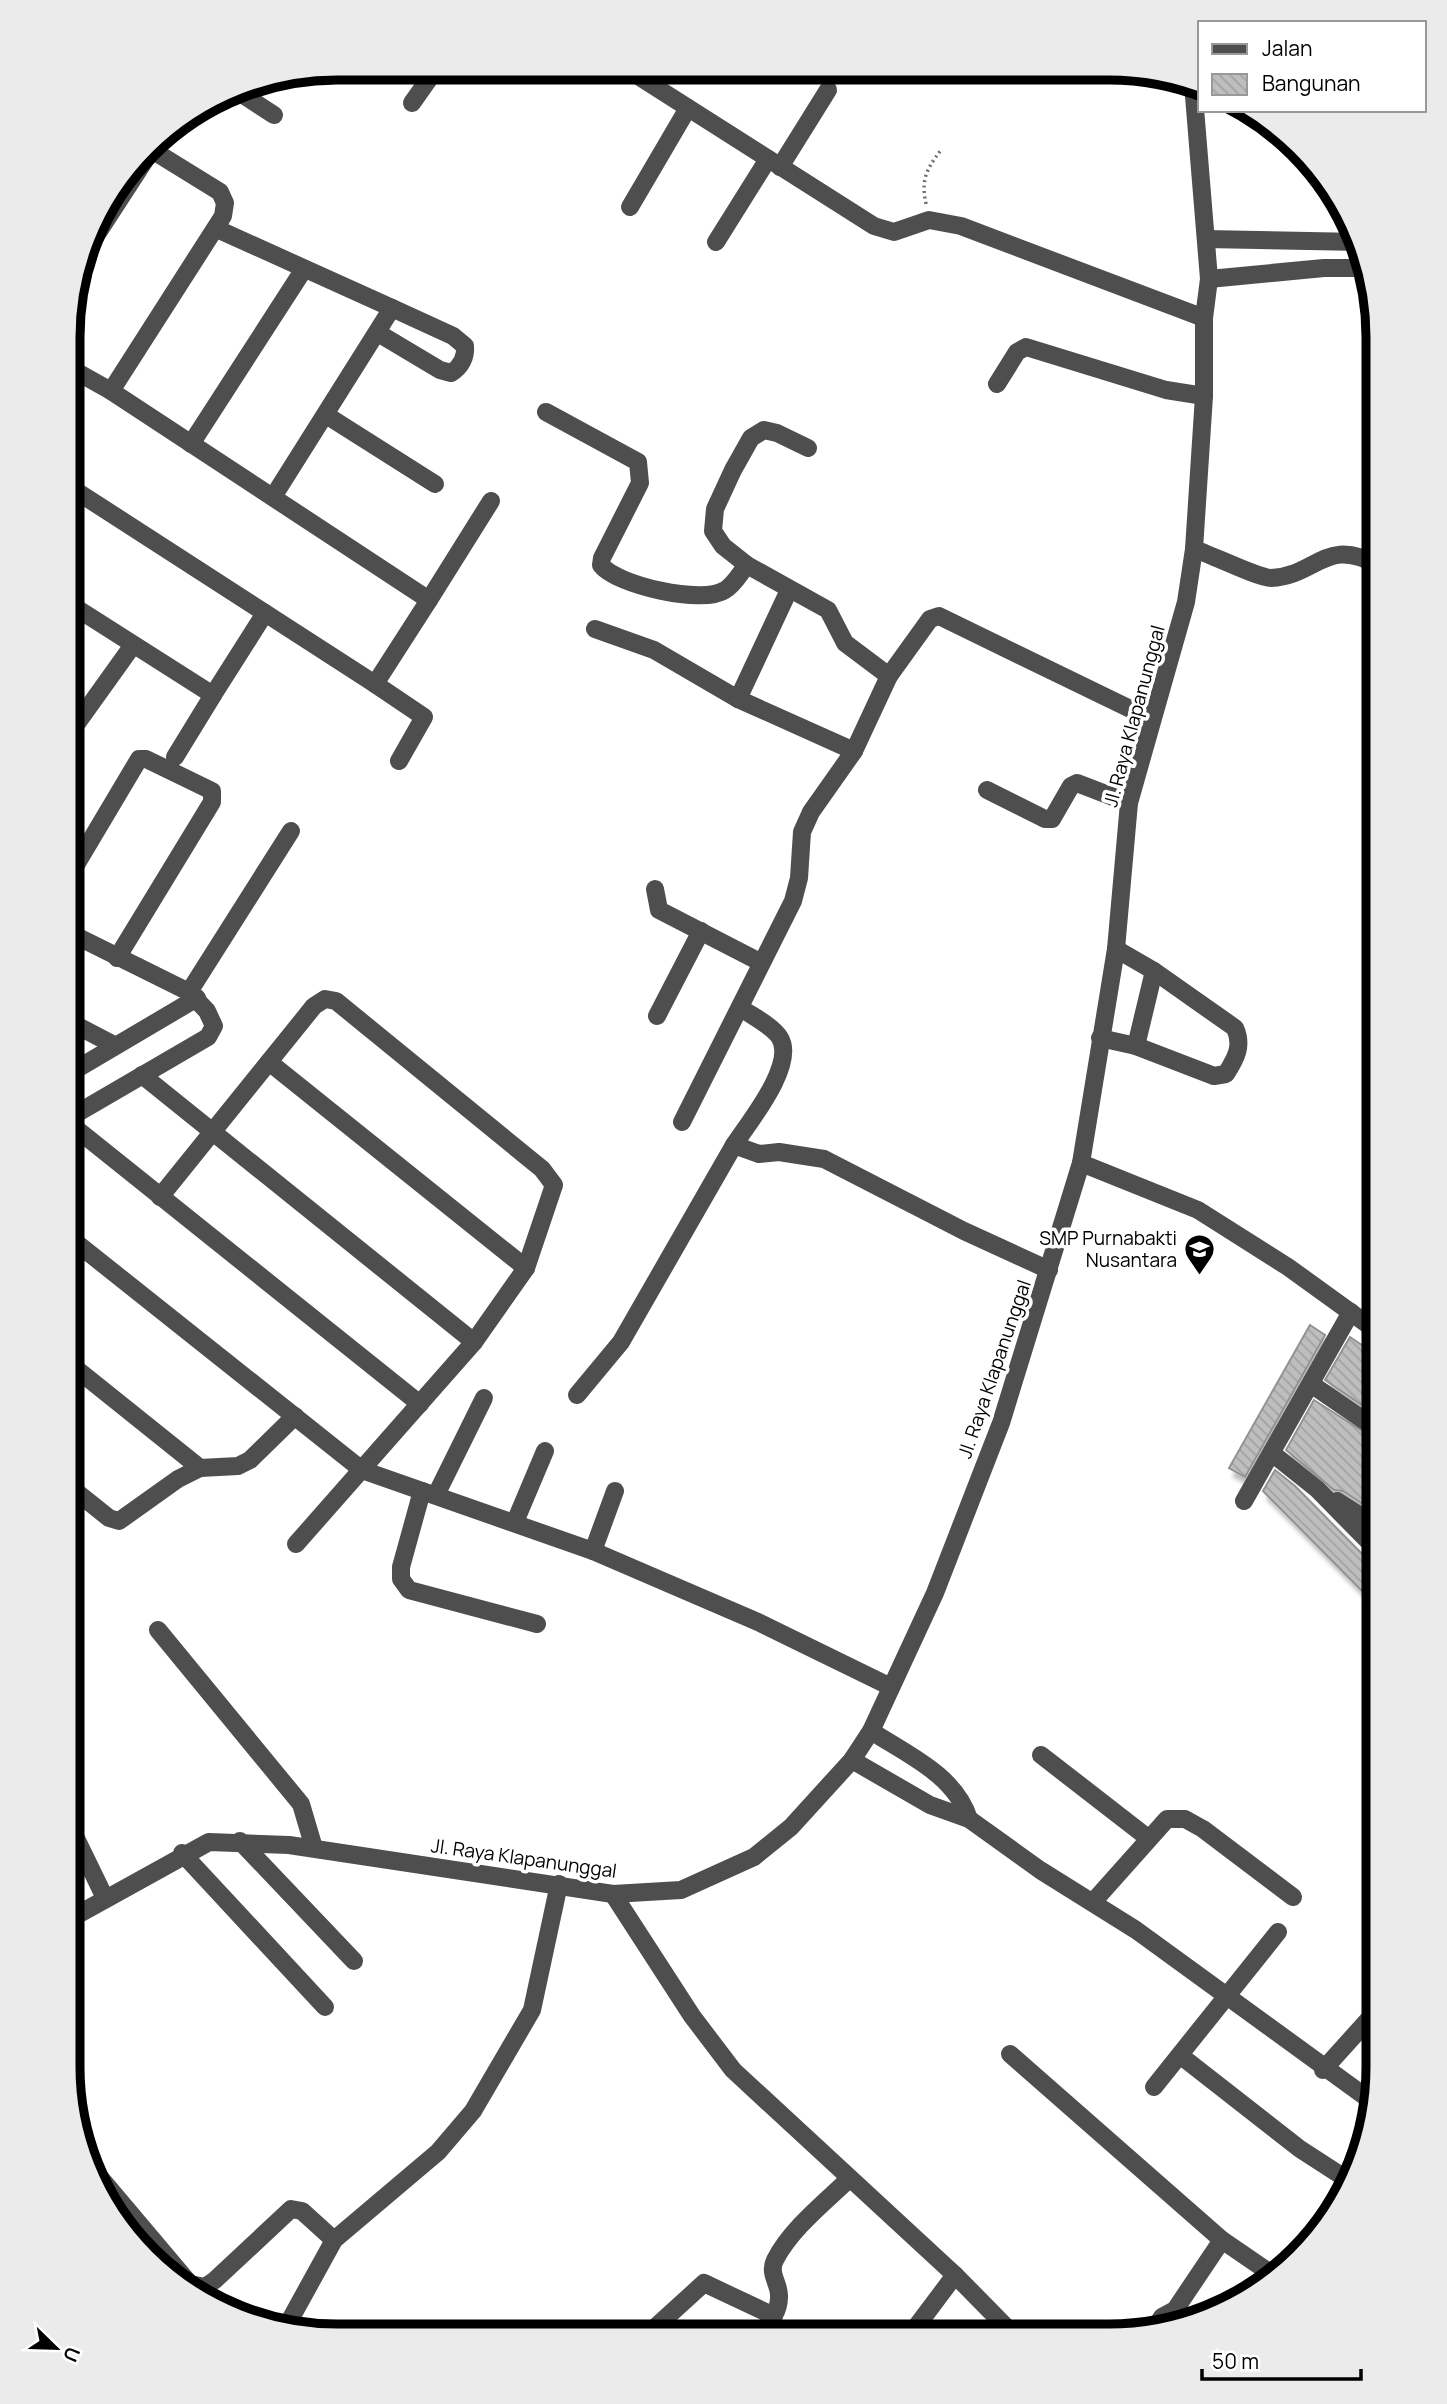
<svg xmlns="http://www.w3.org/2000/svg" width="1447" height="2404" font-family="Manrope,sans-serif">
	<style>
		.building { fill: url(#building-back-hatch); stroke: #929292; stroke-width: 2; filter: url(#shadow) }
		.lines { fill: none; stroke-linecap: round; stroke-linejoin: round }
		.path { stroke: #707070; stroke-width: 3.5; stroke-dasharray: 2 3.5; stroke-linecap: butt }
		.minor { stroke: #4e4e4e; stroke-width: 18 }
		.labels { text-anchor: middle; stroke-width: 7; stroke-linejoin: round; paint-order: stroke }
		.street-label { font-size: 19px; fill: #000; stroke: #fff }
		.poi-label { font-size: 19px; fill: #000; stroke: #fff; text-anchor: end }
		.rim { fill: none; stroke: #000; stroke-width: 9 }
	</style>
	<defs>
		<pattern id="building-back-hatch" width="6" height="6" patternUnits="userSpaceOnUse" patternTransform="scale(1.75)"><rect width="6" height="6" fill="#bebebe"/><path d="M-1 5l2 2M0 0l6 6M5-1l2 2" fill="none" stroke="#a2a2a2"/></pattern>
		<filter id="shadow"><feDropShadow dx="4.5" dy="8" stdDeviation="2" flood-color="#0004"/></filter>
	</defs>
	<rect width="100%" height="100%" fill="#fff"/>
	<g class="building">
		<path d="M 1310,1325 L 1325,1335 L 1245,1477 L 1229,1468 Z"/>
		<path d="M 1350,1337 L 1378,1356 L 1378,1416 L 1325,1380 Z"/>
		<path d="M 1314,1400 L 1378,1441 L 1378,1514 L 1343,1491 L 1334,1490 L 1286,1450 Z"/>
		<path d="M 1275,1470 L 1295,1486 L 1378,1570 L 1378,1607 L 1263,1491 Z"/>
	</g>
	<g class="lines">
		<path class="path" d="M 926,204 C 921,179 926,170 941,150"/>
		<g class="minor">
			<path d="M 627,69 L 874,226 L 894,232 L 929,220 L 961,226 L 1204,318"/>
			<path d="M 234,89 L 274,115"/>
			<path d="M 412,103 L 436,69"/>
			<path d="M 780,167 L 828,90"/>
			<path d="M 630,207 L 688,108"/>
			<path d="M 217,229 L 392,308 L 273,497"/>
			<path d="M 1206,239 L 1360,242"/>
			<path d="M 716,242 L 768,159"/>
			<path d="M 86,251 L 162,134"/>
			<path d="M 1209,279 L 1324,268 L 1365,268"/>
			<path d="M 378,333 L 440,370 L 451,373 C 461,367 466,357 465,346 L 453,336 L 392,308"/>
			<path d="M 70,368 L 111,391 L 223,216 L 225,203 L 220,192 L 152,150"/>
			<path d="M 997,384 L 1017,352 L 1026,347 L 1166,390 L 1204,396"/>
			<path d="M 546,412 L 638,462 L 640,483 L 602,558 L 601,565 C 616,585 703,605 725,590 C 734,585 741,572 747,565"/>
			<path d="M 326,415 L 435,484"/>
			<path d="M 191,444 L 304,269"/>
			<path d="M 70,487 L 375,684 L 429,600 L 111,391"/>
			<path d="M 1194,549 C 1210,554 1258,578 1271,578 C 1317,576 1326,535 1379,566"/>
			<path d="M 429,600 L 491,501"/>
			<path d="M 70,604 L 213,695 L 265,613"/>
			<path d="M 595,629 L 654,650 L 738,699 L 854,751"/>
			<path d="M 889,676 L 930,619 L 939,616 L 1151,719"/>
			<path d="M 375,684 L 424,717 L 399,761"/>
			<path d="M 738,699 L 789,590"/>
			<path d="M 70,733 L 133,645"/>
			<path d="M 175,757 L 213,695"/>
			<path d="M 987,790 L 1045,819 L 1052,819 L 1071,786 L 1077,783 L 1129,803"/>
			<path d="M 70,875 L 139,759 L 146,759 L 212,791 L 212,802 L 117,958"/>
			<path d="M 655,889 L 659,910 L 760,962"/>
			<path d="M 189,992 L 291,831"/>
			<path d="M 741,1008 C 752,1016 773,1026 780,1038 C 796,1065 749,1122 734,1145 L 759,1154 L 779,1152 L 824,1159 L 964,1231 L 1049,1270"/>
			<path d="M 657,1016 L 701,931"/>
			<path d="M 70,1022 L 114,1045"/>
			<path d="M 1100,1038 L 1136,1046 L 1214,1076 L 1226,1074 C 1236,1058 1243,1046 1235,1028 L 1154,971 L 1116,949"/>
			<path d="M 1136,1046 L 1154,971"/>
			<path d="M 269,1062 L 526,1268"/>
			<path d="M 70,1073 L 197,998"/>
			<path d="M 142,1075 L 474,1342"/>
			<path d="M 69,1118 L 208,1037 L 214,1026 L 207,1011 L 189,992 L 70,933"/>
			<path d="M 682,1122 L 793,901 L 799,878 L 802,832 L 811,812 L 854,751 L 889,676 L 845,643 L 828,610 L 747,565 L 723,546 L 713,531 L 715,509 L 733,470 L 751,438 L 764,430 L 777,433 L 808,448"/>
			<path d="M 69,1123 L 420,1404"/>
			<path d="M 1081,1163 L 1198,1210 L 1288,1267 L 1378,1332"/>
			<path d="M 160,1197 L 314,1006 L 325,999 L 336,1001 L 542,1169 L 554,1185 L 526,1268 L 474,1342 L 296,1544"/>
			<path d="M 69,1237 L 362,1470 L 593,1551 L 758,1622 L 891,1687"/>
			<path d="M 69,1363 L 200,1468"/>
			<path d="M 1311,1384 L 1378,1430"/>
			<path d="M 577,1395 L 621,1342 L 734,1145"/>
			<path d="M 1273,1454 L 1317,1489 L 1378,1551"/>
			<path d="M 69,1486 L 109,1518 L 119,1521 L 178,1479 L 200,1468 L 238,1466 L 250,1460 L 295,1416"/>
			<path d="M 422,1491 L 401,1567 L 401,1579 L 409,1590 L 537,1624"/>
			<path d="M 436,1495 L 484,1398"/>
			<path d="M 1244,1501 L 1351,1312"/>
			<path d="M 1337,1501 L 1378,1527"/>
			<path d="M 515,1522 L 545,1451"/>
			<path d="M 593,1551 L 615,1491"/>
			<path d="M 158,1630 L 301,1804 L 314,1848"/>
			<path d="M 871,1731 C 908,1755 955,1775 969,1819"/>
			<path d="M 1041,1755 L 1148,1838"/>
			<path d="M 852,1760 L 930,1805 L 969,1819 L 1040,1870 L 1136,1930 L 1374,2103"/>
			<path d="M 69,1824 L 105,1898"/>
			<path d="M 240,1841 L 354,1961"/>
			<path d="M 182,1853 L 325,2007"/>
			<path d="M 613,1894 L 692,2016 L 733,2070 L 955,2275 L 1014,2335"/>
			<path d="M 1093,1902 L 1167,1819 L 1185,1819 L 1203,1829 L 1293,1897"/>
			<path d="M 68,1920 L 209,1842 L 289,1845 L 613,1894 L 681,1890 L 754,1857 L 791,1827 L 852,1760 L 871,1731 L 935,1593 L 1001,1423 L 1081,1163 L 1116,949 L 1129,803 L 1186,602 L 1194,549 L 1204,396 L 1204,318 L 1209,279 L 1193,84"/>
			<path d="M 1010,2054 L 1222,2240 L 1276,2277"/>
			<path d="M 1181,2056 L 1300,2149 L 1351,2182"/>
			<path d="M 1323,2070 L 1378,2009"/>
			<path d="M 1154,2087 L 1278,1932"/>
			<path d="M 87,2162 L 190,2284 L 205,2287 L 215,2280 L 291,2209 L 302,2211 L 334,2240"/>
			<path d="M 1156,2327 L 1162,2317 L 1175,2310 L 1222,2240"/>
			<path d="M 285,2329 L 334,2240 L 438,2152 L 473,2111 L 532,2010 L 559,1884"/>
			<path d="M 648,2334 L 704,2283 L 774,2316"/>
			<path d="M 759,2335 C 769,2323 779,2313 779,2297 C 780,2284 768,2274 775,2260 C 791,2229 824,2203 849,2179"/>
			<path d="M 910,2335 L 955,2275"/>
		</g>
	</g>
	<defs>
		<symbol id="school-pin" viewBox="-11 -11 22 30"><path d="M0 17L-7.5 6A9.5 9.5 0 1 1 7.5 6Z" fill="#000" stroke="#fff"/><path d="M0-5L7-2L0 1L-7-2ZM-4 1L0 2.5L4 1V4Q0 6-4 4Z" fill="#fff"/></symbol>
	</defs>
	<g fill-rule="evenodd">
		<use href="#school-pin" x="1182" y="1232" width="35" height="47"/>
	</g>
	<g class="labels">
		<g class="street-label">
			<text transform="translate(1134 716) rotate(-75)" y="7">Jl. Raya Klapanunggal</text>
			<text transform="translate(994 1369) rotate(-71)" y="7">Jl. Raya Klapanunggal</text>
			<text transform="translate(524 1858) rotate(8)" y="7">Jl. Raya Klapanunggal</text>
		</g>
		<g class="poi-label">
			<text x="1177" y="1245">SMP Purnabakti<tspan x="1177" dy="22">Nusantara</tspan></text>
		</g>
	</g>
	<path d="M0 0H1447V2404H0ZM337 80H1109A257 257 0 0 1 1366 337V2067A257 257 0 0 1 1109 2324H337A257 257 0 0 1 80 2067V337A257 257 0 0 1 337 80Z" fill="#ebebeb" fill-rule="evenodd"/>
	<path class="rim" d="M337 80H1109A257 257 0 0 1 1366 337V2067A257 257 0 0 1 1109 2324H337A257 257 0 0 1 80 2067V337A257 257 0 0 1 337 80Z"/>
	<rect x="1198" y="21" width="228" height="91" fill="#ffffff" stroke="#999999" stroke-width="2"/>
	<rect x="1212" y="44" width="35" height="10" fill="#4e4e4e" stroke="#999999" stroke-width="2"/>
	<text x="1262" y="56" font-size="21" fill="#000000">Jalan</text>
	<rect x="1212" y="74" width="35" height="21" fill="url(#building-back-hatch)" stroke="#999999" stroke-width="2"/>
	<text x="1262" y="91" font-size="21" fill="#000000">Bangunan</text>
	<g transform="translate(56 2348) rotate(113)" stroke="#ffffff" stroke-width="5" paint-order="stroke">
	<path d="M0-5L12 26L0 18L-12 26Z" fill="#000000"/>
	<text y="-10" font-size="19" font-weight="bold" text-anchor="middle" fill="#000000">U</text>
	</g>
	<path d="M1202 2369v10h159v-10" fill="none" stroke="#000000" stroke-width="3.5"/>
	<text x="1212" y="2369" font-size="21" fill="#000000" stroke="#ffffff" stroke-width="5" paint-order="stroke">50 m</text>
</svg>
